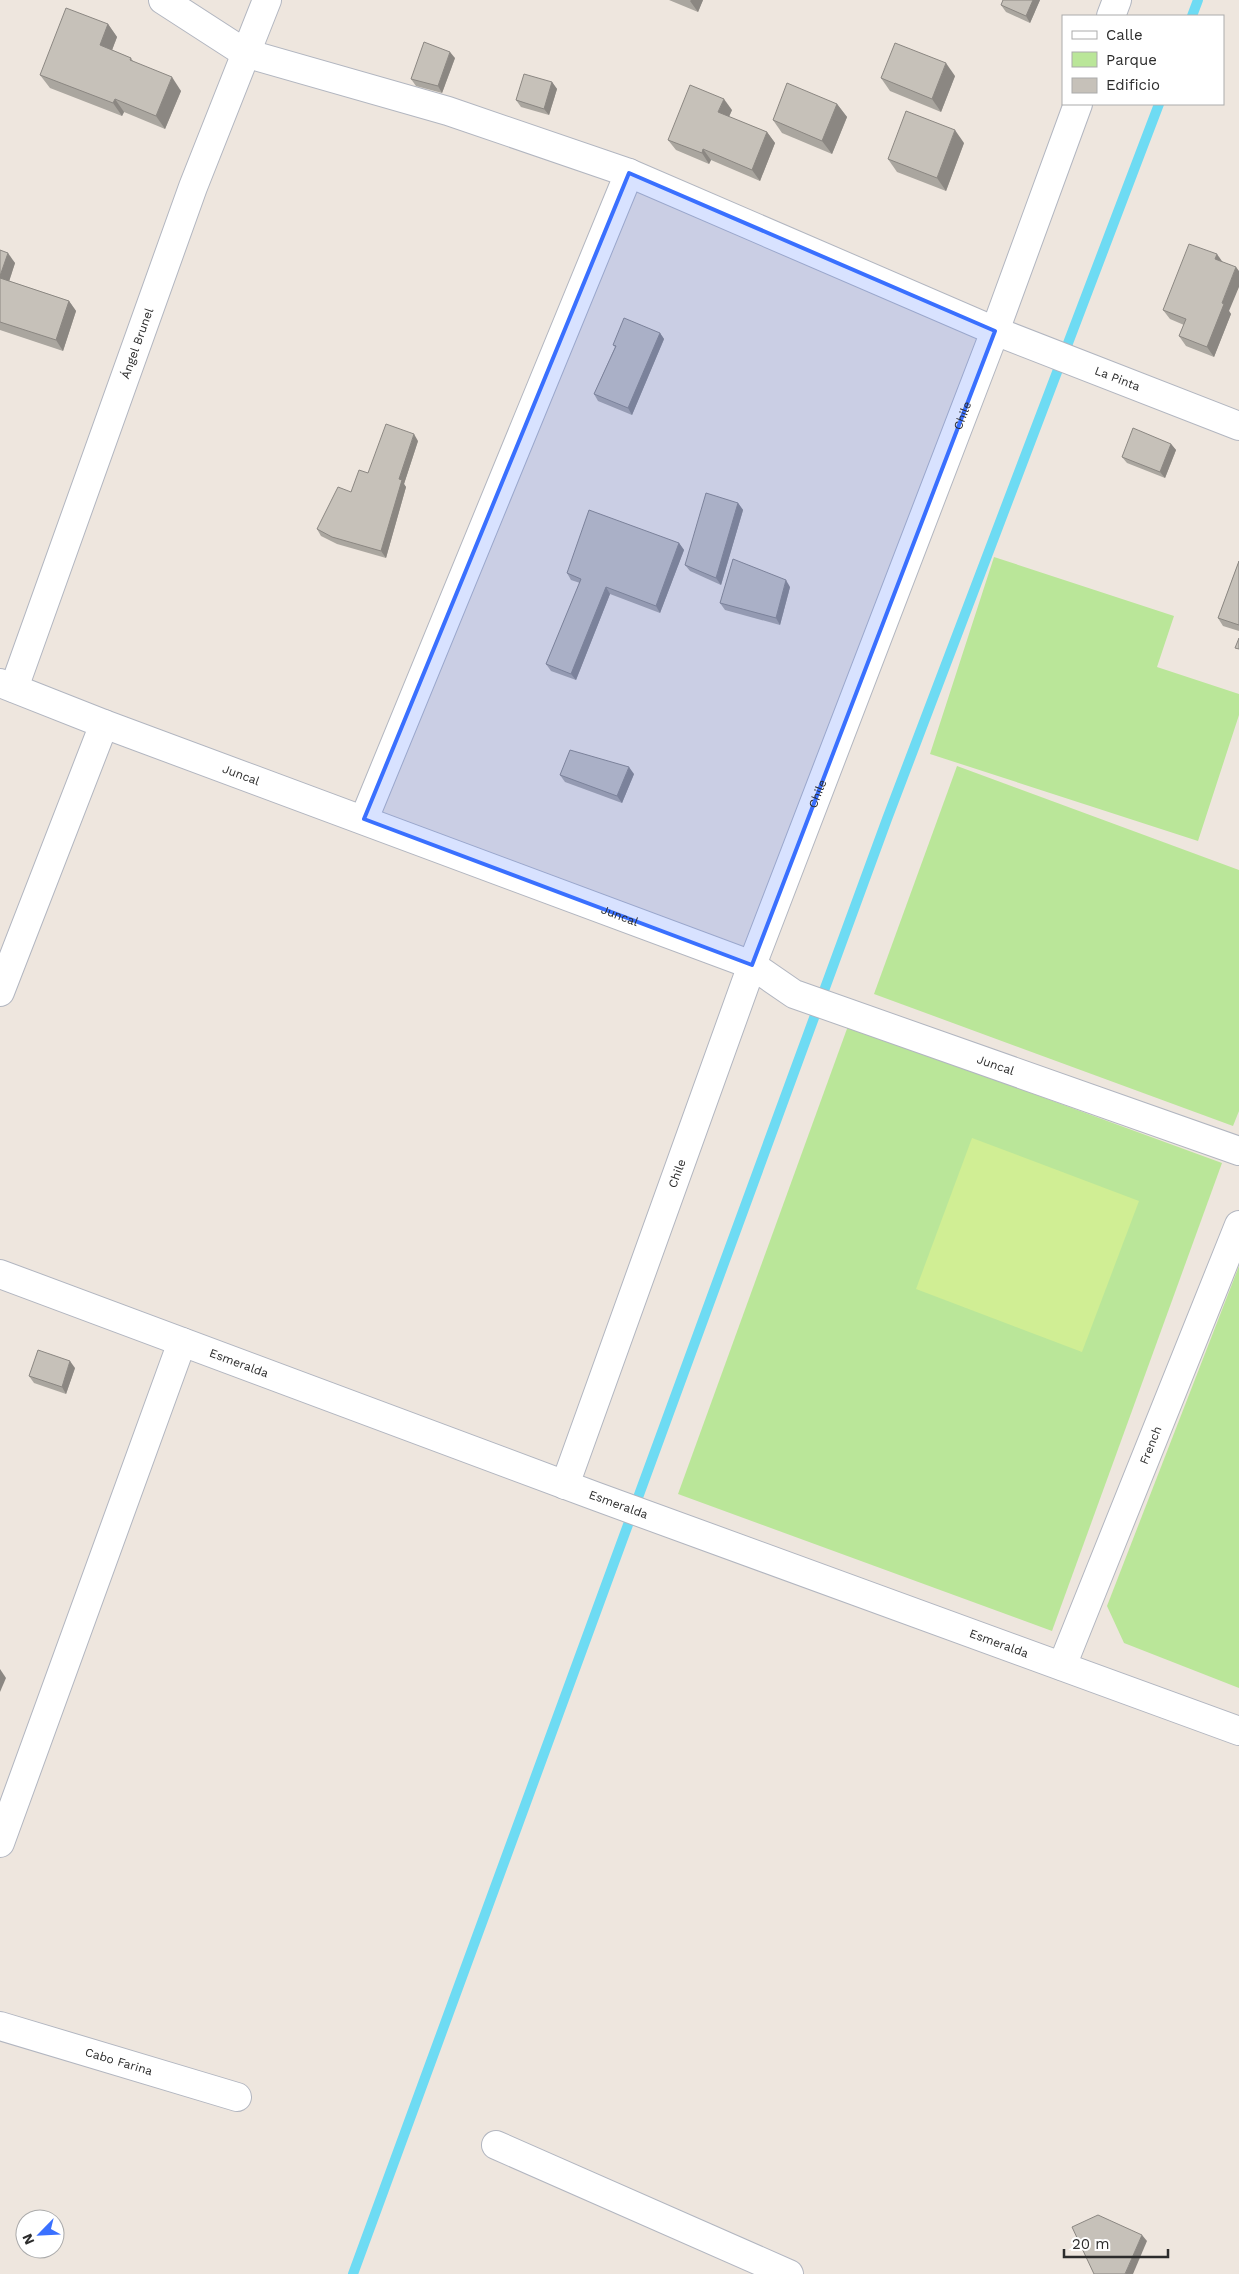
<svg xmlns="http://www.w3.org/2000/svg" width="1239" height="2274" font-family="'Work Sans',sans-serif">
	<style>
		.green { fill: #bae699 }
		.pitch { fill: #d0ee94 }
		.lines { fill: none; stroke-linecap: round; stroke-linejoin: round }
		.stream { stroke: #6edbf3; stroke-width: 10 }
		.minor-casing { stroke: #b2b6c0; stroke-width: 30 }
		.minor { stroke: #fff; stroke-width: 28 }
		.wall { fill: #aaa69f }
		.shaded-wall { fill: #8b8782 }
		.building { fill: #c6c1b9; stroke: #8b8782 }
		.marked { fill: #3a70ff; fill-opacity: 0.2; stroke: #3a70ff; stroke-width: 4; stroke-linejoin: round }
		.labels { text-anchor: middle; stroke-width: 4; stroke-linejoin: round; paint-order: stroke }
		.street-label { font-size: 12px; fill: #2c2c2c; stroke: #fff }
	</style>
	<rect width="100%" height="100%" fill="#eee6de"/>
	<g class="green">
		<path d="M 994,557 L 1174,616 L 1157,667 L 1239,694 L 1239,715 L 1198,841 L 930,754 Z"/>
		<path d="M 957,766 L 1239,870 L 1239,1111 L 1233,1126 L 874,994 Z"/>
		<path d="M 848,1026 L 1222,1163 L 1052,1631 L 678,1494 Z"/>
		<path d="M 1239,1266 L 1239,1688 L 1124,1643 L 1107,1606 Z"/>
	</g>
	<path class="pitch" d="M 972,1138 L 1139,1201 L 1082,1352 L 916,1289 Z"/>
	<g class="lines">
		<g class="stream">
			<path d="M 1192,16 L 1198,0"/>
			<path d="M 353,2274 L 887,819 L 1159,104"/>
		</g>
		<defs>
			<g id="minor">
				<path id="s1" d="M 163,0 L 245,53 L 448,111 L 629,173 L 995,331 L 1239,426"/>
				<path d="M 1111,16 L 1117,0"/>
				<path id="s2" d="M 0,683 L 104,724 L 752,965 L 794,994 L 1239,1151"/>
				<path id="s3" d="M 14,688 L 193,187 L 267,0"/>
				<path d="M 364,819 L 629,173"/>
				<path d="M 0,992 L 104,724"/>
				<path id="s4" d="M 0,1274 L 595,1496 L 1239,1731"/>
				<path id="s5" d="M 565,1485 L 752,965 L 995,331 L 1078,104"/>
				<path id="s6" d="M 1062,1666 L 1239,1225"/>
				<path d="M 0,1843 L 182,1342"/>
				<path id="s7" d="M 0,2026 L 237,2097"/>
				<path d="M 496,2145 L 789,2274"/>
			</g>
		</defs>
		<use href="#minor" class="minor-casing"/>
		<use href="#minor" class="minor"/>
	</g>
	<g class="wall">
		<path d="M 669,0 L 703,0 L 698,12 Z"/>
		<path d="M 1003,0 L 1040,0 L 1030,23 L 1006,12 L 1001,5 Z"/>
		<path d="M 108,24 L 117,37 L 112,50 L 131,58 L 133,61 L 181,91 L 165,129 L 124,112 L 122,116 L 50,88 L 40,75 Z"/>
		<path d="M 455,58 L 442,93 L 416,86 L 411,79 Z"/>
		<path d="M 955,76 L 941,112 L 890,91 L 881,78 Z"/>
		<path d="M 552,82 L 557,89 L 549,115 L 521,107 L 516,100 Z"/>
		<path d="M 837,104 L 847,117 L 832,154 L 782,133 L 773,120 Z"/>
		<path d="M 732,110 L 729,117 L 767,132 L 775,143 L 760,181 L 711,160 L 709,164 L 676,150 L 668,140 Z"/>
		<path d="M 964,143 L 946,191 L 897,172 L 888,159 Z"/>
		<path d="M 0,250 L 15,263 L 9,281 L 69,301 L 76,311 L 63,351 L 0,330 Z"/>
		<path d="M 1163,310 L 1229,311 L 1231,314 L 1214,357 L 1186,346 L 1179,336 L 1184,325 L 1170,319 Z"/>
		<path d="M 660,333 L 664,339 L 632,415 L 598,401 L 594,394 L 615,347 L 613,345 Z"/>
		<path d="M 418,441 L 404,484 L 406,487 L 386,558 L 337,544 L 321,536 L 317,529 L 368,473 Z"/>
		<path d="M 1171,444 L 1176,450 L 1165,478 L 1127,463 L 1122,457 Z"/>
		<path d="M 738,503 L 743,510 L 721,585 L 690,571 L 685,565 Z"/>
		<path d="M 679,543 L 684,550 L 660,613 L 610,594 L 576,680 L 551,671 L 546,664 L 580,583 L 571,580 L 567,573 Z"/>
		<path d="M 1239,561 L 1239,631 L 1223,626 L 1218,618 Z"/>
		<path d="M 790,587 L 780,625 L 725,610 L 720,603 Z"/>
		<path d="M 634,774 L 622,803 L 565,782 L 560,775 Z"/>
		<path d="M 75,1368 L 66,1394 L 34,1383 L 29,1376 Z"/>
	</g>
	<g class="shaded-wall">
		<path d="M 691,0 L 703,0 L 698,12 L 690,1 Z"/>
		<path d="M 1033,0 L 1040,0 L 1030,23 L 1026,16 Z"/>
		<path d="M 108,24 L 117,37 L 109,58 L 100,45 Z"/>
		<path d="M 450,52 L 455,58 L 442,93 L 438,86 Z"/>
		<path d="M 946,63 L 955,76 L 941,112 L 932,99 Z"/>
		<path d="M 172,77 L 181,91 L 165,129 L 156,116 Z"/>
		<path d="M 552,82 L 557,89 L 549,115 L 544,109 Z"/>
		<path d="M 115,99 L 124,112 L 122,116 L 113,103 Z"/>
		<path d="M 724,99 L 732,110 L 726,123 L 718,112 Z"/>
		<path d="M 837,104 L 847,117 L 832,154 L 822,141 Z"/>
		<path d="M 955,130 L 964,143 L 946,191 L 937,178 Z"/>
		<path d="M 767,132 L 775,143 L 760,181 L 752,170 Z"/>
		<path d="M 703,149 L 711,160 L 709,164 L 702,153 Z"/>
		<path d="M 8,253 L 15,263 L 7,288 L 0,279 L 0,276 Z"/>
		<path d="M 1217,254 L 1224,264 L 1215,259 Z"/>
		<path d="M 1236,267 L 1239,271 L 1239,287 L 1229,311 L 1231,314 L 1214,357 L 1207,347 L 1222,303 Z"/>
		<path d="M 69,301 L 76,311 L 63,351 L 56,340 Z"/>
		<path d="M 660,333 L 664,339 L 632,415 L 628,408 Z"/>
		<path d="M 414,434 L 418,441 L 404,484 L 406,487 L 386,558 L 381,551 L 399,479 Z"/>
		<path d="M 1171,444 L 1176,450 L 1165,478 L 1160,472 Z"/>
		<path d="M 738,503 L 743,510 L 721,585 L 716,578 Z"/>
		<path d="M 679,543 L 684,550 L 660,613 L 656,606 Z"/>
		<path d="M 786,580 L 790,587 L 780,625 L 776,618 Z"/>
		<path d="M 606,587 L 610,594 L 576,680 L 571,674 Z"/>
		<path d="M 629,767 L 634,774 L 622,803 L 617,796 Z"/>
		<path d="M 70,1361 L 75,1368 L 66,1394 L 62,1387 Z"/>
		<path d="M 0,1669 L 6,1678 L 0,1692 Z"/>
		<path d="M 1142,2235 L 1147,2241 L 1133,2274 L 1125,2274 Z"/>
	</g>
	<g class="building">
		<path d="M 1003,0 L 1033,0 L 1026,16 L 1001,5 Z"/>
		<path d="M 66,8 L 108,24 L 100,45 L 131,58 L 130,60 L 172,77 L 156,116 L 115,99 L 113,103 L 40,75 Z"/>
		<path d="M 424,42 L 450,52 L 438,86 L 411,79 Z"/>
		<path d="M 895,43 L 946,63 L 932,99 L 881,78 Z"/>
		<path d="M 524,74 L 552,82 L 544,109 L 516,100 Z"/>
		<path d="M 787,83 L 837,104 L 822,141 L 773,120 Z"/>
		<path d="M 690,85 L 724,99 L 718,112 L 767,132 L 752,170 L 703,149 L 702,153 L 668,140 Z"/>
		<path d="M 906,111 L 955,130 L 937,178 L 888,159 Z"/>
		<path d="M 1189,244 L 1217,254 L 1215,259 L 1236,267 L 1222,303 L 1224,304 L 1207,347 L 1179,336 L 1186,319 L 1163,310 Z"/>
		<path d="M 0,250 L 8,253 L 0,276 Z"/>
		<path d="M 0,278 L 69,301 L 56,340 L 0,322 Z"/>
		<path d="M 624,318 L 660,333 L 628,408 L 594,394 L 616,346 L 613,345 Z"/>
		<path d="M 386,424 L 414,434 L 399,479 L 402,480 L 381,551 L 332,537 L 317,529 L 338,487 L 351,492 L 359,470 L 368,473 Z"/>
		<path d="M 1133,428 L 1171,444 L 1160,472 L 1122,457 Z"/>
		<path d="M 706,493 L 738,503 L 716,578 L 685,565 Z"/>
		<path d="M 589,510 L 679,543 L 656,606 L 606,587 L 571,674 L 546,664 L 581,579 L 567,573 Z"/>
		<path d="M 733,559 L 786,580 L 776,618 L 720,603 Z"/>
		<path d="M 1239,561 L 1239,625 L 1218,618 Z"/>
		<path d="M 1239,638 L 1239,649 L 1235,648 Z"/>
		<path d="M 570,750 L 629,767 L 617,796 L 560,775 Z"/>
		<path d="M 38,1350 L 70,1361 L 62,1387 L 29,1376 Z"/>
		<path d="M 1098,2215 L 1142,2235 L 1125,2274 L 1094,2274 L 1072,2227 Z"/>
	</g>
	<path class="marked" d="M 629,173 L 995,331 L 752,965 L 364,819 Z"/>
	<g class="labels">
		<g class="street-label">
			<text dy="4" stroke="none"><textPath href="#s3" startOffset="366">Ángel Brunel</textPath></text>
			<text dy="4" stroke="none"><textPath href="#s1" startOffset="1030">La Pinta</textPath></text>
			<text dy="4" stroke="none"><textPath href="#s5" startOffset="1141">Chile</textPath></text>
			<text dy="4" stroke="none"><textPath href="#s2" startOffset="258">Juncal</textPath></text>
			<text dy="4" stroke="none"><textPath href="#s5" startOffset="736">Chile</textPath></text>
			<text dy="4" stroke="none"><textPath href="#s2" startOffset="662">Juncal</textPath></text>
			<text dy="4" stroke="none"><textPath href="#s2" startOffset="1068">Juncal</textPath></text>
			<text dy="4" stroke="none"><textPath href="#s5" startOffset="331">Chile</textPath></text>
			<text dy="4" stroke="none"><textPath href="#s4" startOffset="255">Esmeralda</textPath></text>
			<text dy="4" stroke="none"><textPath href="#s6" startOffset="238">French</textPath></text>
			<text dy="4" stroke="none"><textPath href="#s4" startOffset="660">Esmeralda</textPath></text>
			<text dy="4" stroke="none"><textPath href="#s4" startOffset="1065">Esmeralda</textPath></text>
			<text dy="4" stroke="none"><textPath href="#s7" startOffset="124">Cabo Farina</textPath></text>
		</g>
	</g>
	<rect x="1062" y="15" width="162" height="90" fill="#ffffff" stroke="#ababab"/>
	<rect x="1072" y="31" width="25" height="8" fill="#ffffff" stroke="#ababab"/>
	<text x="1106" y="40" font-size="15" fill="#2c2c2c">Calle</text>
	<rect x="1072" y="52" width="25" height="15" fill="#bae699" stroke="#ababab"/>
	<text x="1106" y="65" font-size="15" fill="#2c2c2c">Parque</text>
	<rect x="1072" y="78" width="25" height="15" fill="#c6c1b9" stroke="#ababab"/>
	<text x="1106" y="90" font-size="15" fill="#2c2c2c">Edificio</text>
	<g transform="translate(40 2234) rotate(246)"><circle r="24" fill="#ffffff" stroke="#ababab"/>
	<path d="M0-4L9 19L0 12L-9 19Z" fill="#3a70ff"/>
	<text y="-8" font-size="14" font-weight="bold" text-anchor="middle" fill="#2c2c2c">N</text>
	</g>
	<path d="M1064 2249v8h104v-8" fill="none" stroke="#2c2c2c" stroke-width="2.5"/>
	<text x="1072" y="2249" font-size="15" fill="#2c2c2c" stroke="#ffffff" stroke-width="4" paint-order="stroke">20 m</text>
</svg>
